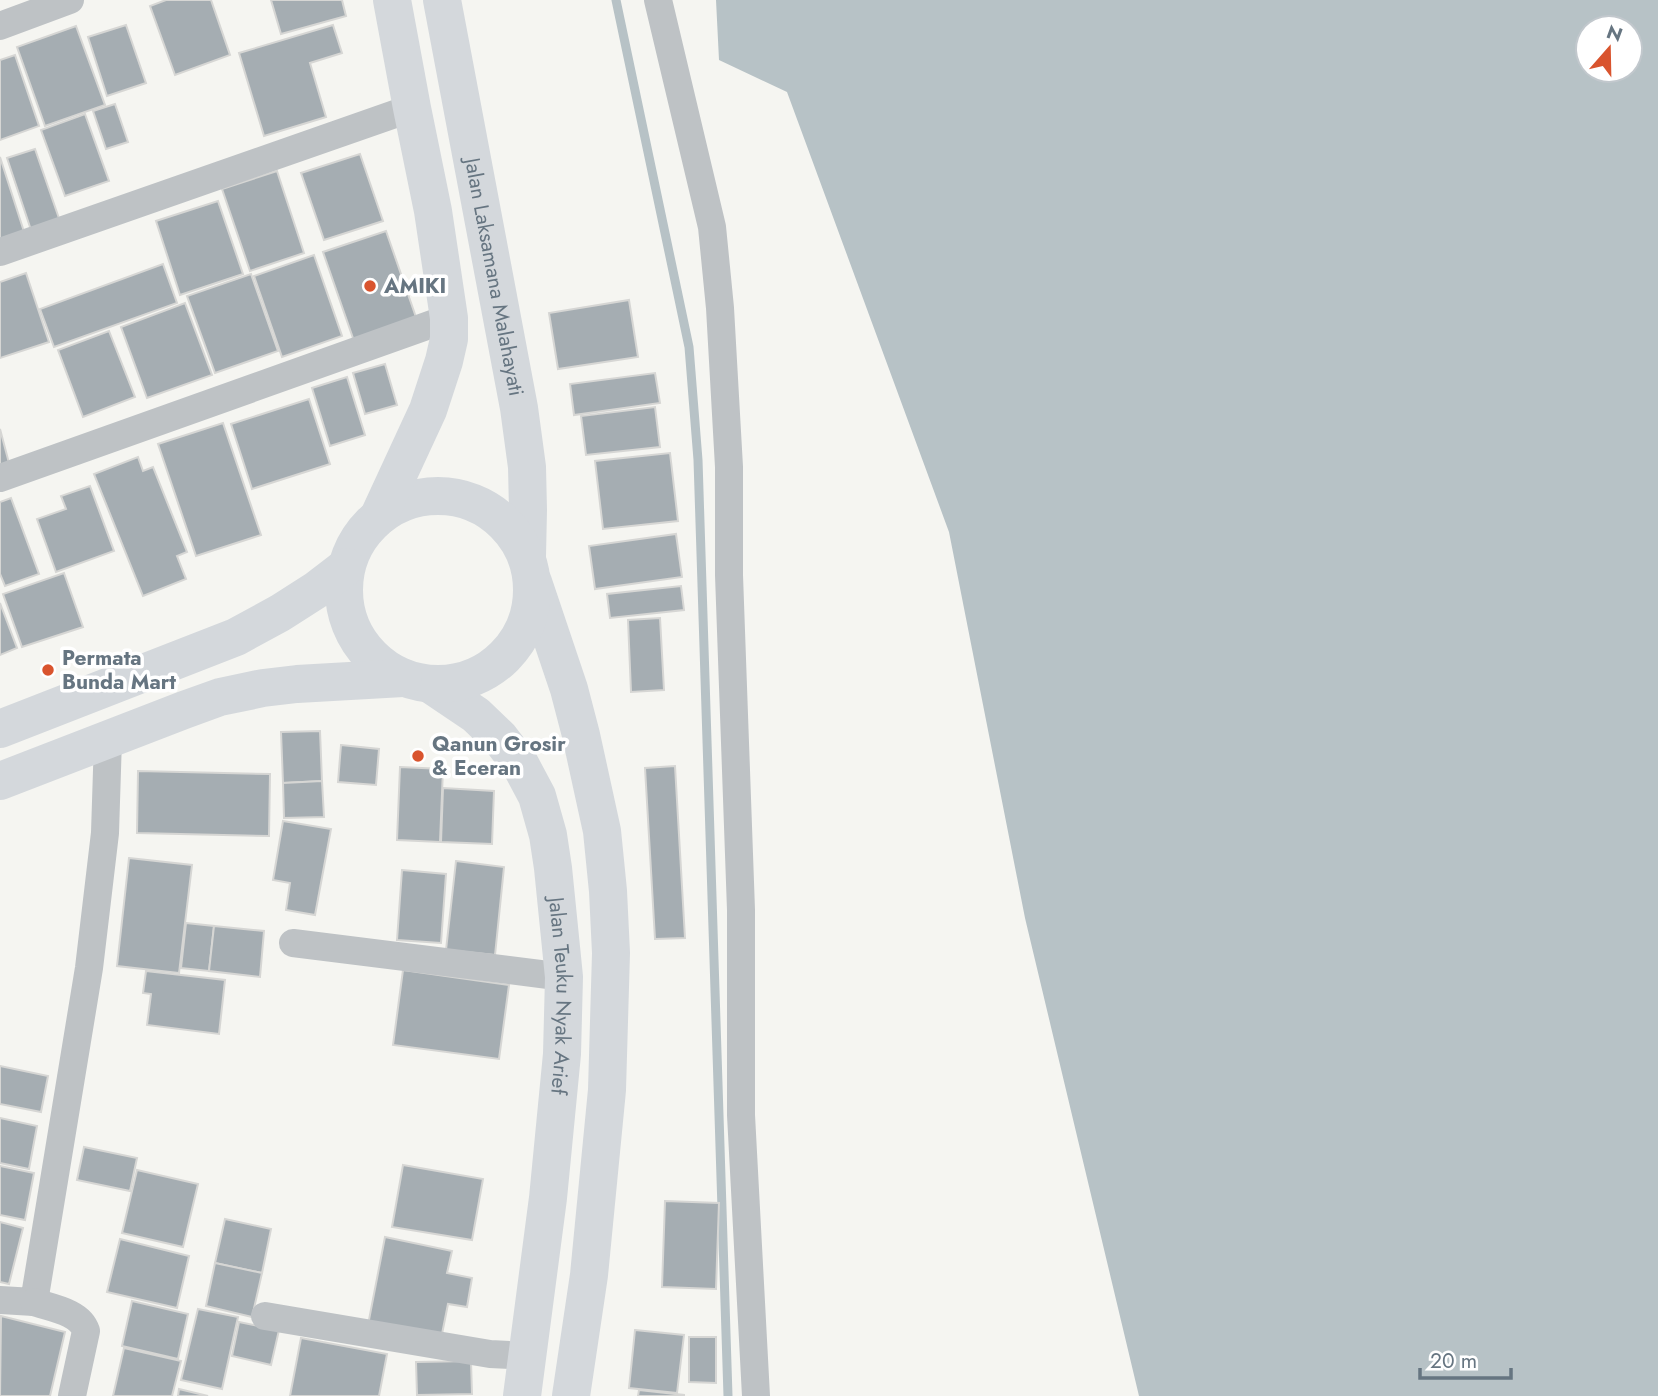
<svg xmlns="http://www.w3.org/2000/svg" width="1658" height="1396" font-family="Jost,sans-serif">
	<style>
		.water { fill: #b7c2c6; fill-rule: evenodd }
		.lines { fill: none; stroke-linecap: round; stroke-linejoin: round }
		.stream { stroke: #b7c2c6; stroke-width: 9 }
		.building { fill: #a5adb2; stroke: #d6d6d4; stroke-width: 2 }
		.street { stroke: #bec2c5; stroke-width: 28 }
		.secondary { stroke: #d4d8dc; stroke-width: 38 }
		.highway { stroke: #d4d8dc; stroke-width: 38 }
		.poi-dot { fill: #d9542e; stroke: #fff; stroke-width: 2.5 }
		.labels { text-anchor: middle; stroke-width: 7; stroke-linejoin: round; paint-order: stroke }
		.street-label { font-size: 21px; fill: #667581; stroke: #fff }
		.poi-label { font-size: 21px; font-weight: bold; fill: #667581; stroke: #fff; text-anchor: start }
	</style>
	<rect width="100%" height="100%" fill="#f5f5f1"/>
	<path class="water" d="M 716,0 L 1658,0 L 1658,1396 L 1139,1396 L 1025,918 L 949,532 L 787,92 L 719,60 ZM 1588,28 L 1630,28 L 1630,70 L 1588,70 Z"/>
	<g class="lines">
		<path class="stream" d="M 616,0 L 689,347 L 698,460 L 728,1396"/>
	</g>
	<g class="building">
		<path d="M 166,0 L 211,0 L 230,55 L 175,75 L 150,6 Z"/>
		<path d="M 271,0 L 342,0 L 346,16 L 281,34 Z"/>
		<path d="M 126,25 L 146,83 L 107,96 L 88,37 Z"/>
		<path d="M 333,25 L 342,53 L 310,63 L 326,117 L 264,136 L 239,53 Z"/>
		<path d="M 76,26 L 105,105 L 45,126 L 17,47 Z"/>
		<path d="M 15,55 L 39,126 L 0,140 L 0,60 Z"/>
		<path d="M 115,104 L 128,142 L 106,149 L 93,111 Z"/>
		<path d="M 85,114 L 109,181 L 65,196 L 41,130 Z"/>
		<path d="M 35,149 L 62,227 L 33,236 L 7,158 Z"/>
		<path d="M 360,154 L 383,221 L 324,240 L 301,173 Z"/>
		<path d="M 0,157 L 27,241 L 0,249 Z"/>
		<path d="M 277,171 L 304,253 L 250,271 L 222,189 Z"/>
		<path d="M 218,201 L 243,274 L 180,295 L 156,221 Z"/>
		<path d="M 386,231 L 417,320 L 354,341 L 323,252 Z"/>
		<path d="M 314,255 L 342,336 L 282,357 L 254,276 Z"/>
		<path d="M 163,264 L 177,303 L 54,347 L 40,309 Z"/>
		<path d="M 26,273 L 49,342 L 0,358 L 0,282 Z"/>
		<path d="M 251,274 L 278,351 L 215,373 L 187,296 Z"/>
		<path d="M 629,300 L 638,357 L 558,369 L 549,313 Z"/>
		<path d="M 185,303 L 212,375 L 147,398 L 121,327 Z"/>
		<path d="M 109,331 L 135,397 L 83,417 L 58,350 Z"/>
		<path d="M 385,364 L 397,405 L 365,414 L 353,373 Z"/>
		<path d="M 655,373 L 660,403 L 574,415 L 570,384 Z"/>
		<path d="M 347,377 L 365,435 L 330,446 L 312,388 Z"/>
		<path d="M 309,399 L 330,464 L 252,489 L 231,424 Z"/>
		<path d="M 655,407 L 660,447 L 586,455 L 581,416 Z"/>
		<path d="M 223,423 L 261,535 L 196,556 L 158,444 Z"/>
		<path d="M 0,429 L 9,463 L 0,466 Z"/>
		<path d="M 670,453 L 678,521 L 603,529 L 595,461 Z"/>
		<path d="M 138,457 L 143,471 L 153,467 L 187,552 L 177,556 L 186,579 L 143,596 L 94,474 Z"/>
		<path d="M 90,486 L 114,551 L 56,572 L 37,519 L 66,509 L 61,496 Z"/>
		<path d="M 11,498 L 39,574 L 5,586 L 0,574 L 0,502 Z"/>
		<path d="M 676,534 L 682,577 L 595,589 L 589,546 Z"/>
		<path d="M 64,573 L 83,627 L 22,647 L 3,594 Z"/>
		<path d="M 681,586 L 684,610 L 610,618 L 607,594 Z"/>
		<path d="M 0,603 L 17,648 L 0,655 Z"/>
		<path d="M 660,618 L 664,690 L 631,692 L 628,620 Z"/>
		<path d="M 320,731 L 322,781 L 283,783 L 281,732 Z"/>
		<path d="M 341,745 L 379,749 L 376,785 L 338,782 Z"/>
		<path d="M 675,766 L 685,938 L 655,939 L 645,768 Z"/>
		<path d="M 400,767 L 443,769 L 440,842 L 397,840 Z"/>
		<path d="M 138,771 L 270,774 L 269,836 L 137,833 Z"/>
		<path d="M 322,781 L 324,817 L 284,818 L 283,783 Z"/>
		<path d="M 443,788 L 494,791 L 492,844 L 441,842 Z"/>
		<path d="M 283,821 L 331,829 L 315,915 L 286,910 L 290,883 L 273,880 Z"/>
		<path d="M 129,858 L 192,865 L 179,973 L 117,966 Z"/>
		<path d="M 456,861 L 504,867 L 495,955 L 446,950 Z"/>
		<path d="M 402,870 L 446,874 L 441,943 L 397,940 Z"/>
		<path d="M 186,923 L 214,926 L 209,971 L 181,968 Z"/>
		<path d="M 214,926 L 264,931 L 260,977 L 209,971 Z"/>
		<path d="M 403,970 L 509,985 L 499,1059 L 393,1045 Z"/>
		<path d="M 146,971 L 225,980 L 219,1034 L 147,1025 L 151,994 L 143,993 Z"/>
		<path d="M 0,1066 L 48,1076 L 41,1112 L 0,1104 Z"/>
		<path d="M 0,1118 L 37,1126 L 29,1169 L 0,1163 Z"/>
		<path d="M 84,1147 L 137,1158 L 130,1191 L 77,1180 Z"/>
		<path d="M 403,1165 L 483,1179 L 472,1240 L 392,1227 Z"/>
		<path d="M 0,1166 L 34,1173 L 25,1220 L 0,1215 Z"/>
		<path d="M 137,1170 L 198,1184 L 183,1247 L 122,1233 Z"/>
		<path d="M 665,1201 L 719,1203 L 716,1289 L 662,1287 Z"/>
		<path d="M 225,1219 L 271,1229 L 262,1273 L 215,1263 Z"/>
		<path d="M 0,1222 L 23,1228 L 9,1284 L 0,1282 Z"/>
		<path d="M 385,1237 L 452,1251 L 447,1273 L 472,1278 L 467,1307 L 448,1304 L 441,1339 L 368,1325 Z"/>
		<path d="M 120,1239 L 189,1256 L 177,1308 L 107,1292 Z"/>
		<path d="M 215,1263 L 262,1273 L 252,1317 L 206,1306 Z"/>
		<path d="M 132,1301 L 188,1314 L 178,1359 L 122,1346 Z"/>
		<path d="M 198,1309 L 238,1317 L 222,1389 L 181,1380 Z"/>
		<path d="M 1,1316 L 65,1332 L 50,1396 L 0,1396 Z"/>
		<path d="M 239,1322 L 279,1330 L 271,1365 L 232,1356 Z"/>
		<path d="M 635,1330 L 684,1335 L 677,1393 L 629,1388 Z"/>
		<path d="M 689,1337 L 716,1337 L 716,1383 L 689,1382 Z"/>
		<path d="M 301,1338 L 387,1354 L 379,1396 L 290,1396 Z"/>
		<path d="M 124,1348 L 181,1361 L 172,1396 L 113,1396 Z"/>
		<path d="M 471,1361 L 472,1394 L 417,1395 L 416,1362 Z"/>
		<path d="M 179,1389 L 208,1396 L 178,1396 Z"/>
		<path d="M 639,1390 L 684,1395 L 684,1396 L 638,1396 Z"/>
	</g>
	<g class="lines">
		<g class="street">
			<path d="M 658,0 L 712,227 L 720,308 L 729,467 L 729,575 L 741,910 L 741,1115 L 756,1396"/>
			<path d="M 0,26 L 70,0"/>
			<path d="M 0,252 L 412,108"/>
			<path d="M 0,478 L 449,318"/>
			<path d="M 293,943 L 564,977"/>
			<path d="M 0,1300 L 34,1302 L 89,968 L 105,833 L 108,739"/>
			<path d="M 34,1302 C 52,1308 80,1312 86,1331 L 72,1396"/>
			<path d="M 265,1316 L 490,1354 L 528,1356"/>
		</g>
		<g class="secondary">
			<path d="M 533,582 L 569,689 L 581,735 L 602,831 L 608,891 L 611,953 L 607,1090 L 589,1275 L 571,1396"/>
			<path id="s1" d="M 430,684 L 476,715 L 500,738 L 520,764 L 537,796 L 548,835 L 553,868 L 564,977 L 562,1054 L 548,1198 L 522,1396"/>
		</g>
		<g class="highway">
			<path id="s2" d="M 442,0 L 519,408 L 527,467 L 528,510 L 527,556"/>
			<circle cx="438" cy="590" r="94"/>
			<path d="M 379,516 L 428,410 L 444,361 L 449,339 L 449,318 L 433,211 L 412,108 L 392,0"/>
			<path d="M 0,729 L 236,637 L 280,613 L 316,590 L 346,567"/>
			<path d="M 0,781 L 184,710 L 220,697 L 263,688 L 297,684 L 403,678"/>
		</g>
	</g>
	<g class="poi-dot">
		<circle cx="370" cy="286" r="7"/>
		<circle cx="48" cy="670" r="7"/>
		<circle cx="418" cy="756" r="7"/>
	</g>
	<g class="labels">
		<g class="street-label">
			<text dy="7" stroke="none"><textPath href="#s2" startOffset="282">Jalan Laksamana Malahayati</textPath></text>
			<text dy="7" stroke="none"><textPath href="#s1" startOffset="360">Jalan Teuku Nyak Arief</textPath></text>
		</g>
		<g class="poi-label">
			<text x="384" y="293">AMIKI</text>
			<text x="62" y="665">Permata<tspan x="62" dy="24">Bunda Mart</tspan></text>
			<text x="432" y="751">Qanun Grosir<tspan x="432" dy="24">&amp; Eceran</tspan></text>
		</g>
	</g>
	<g transform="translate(1609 49) rotate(20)"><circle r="33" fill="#ffffff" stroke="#c2c8cd" stroke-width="2"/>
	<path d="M0-5L12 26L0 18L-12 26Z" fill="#d9542e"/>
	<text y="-10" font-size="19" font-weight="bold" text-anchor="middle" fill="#667581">N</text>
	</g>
	<path d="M1420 1368v10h91v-10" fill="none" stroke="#667581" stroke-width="3.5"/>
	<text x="1430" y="1368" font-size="21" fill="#667581" stroke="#ffffff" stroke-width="5" paint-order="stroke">20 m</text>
</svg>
